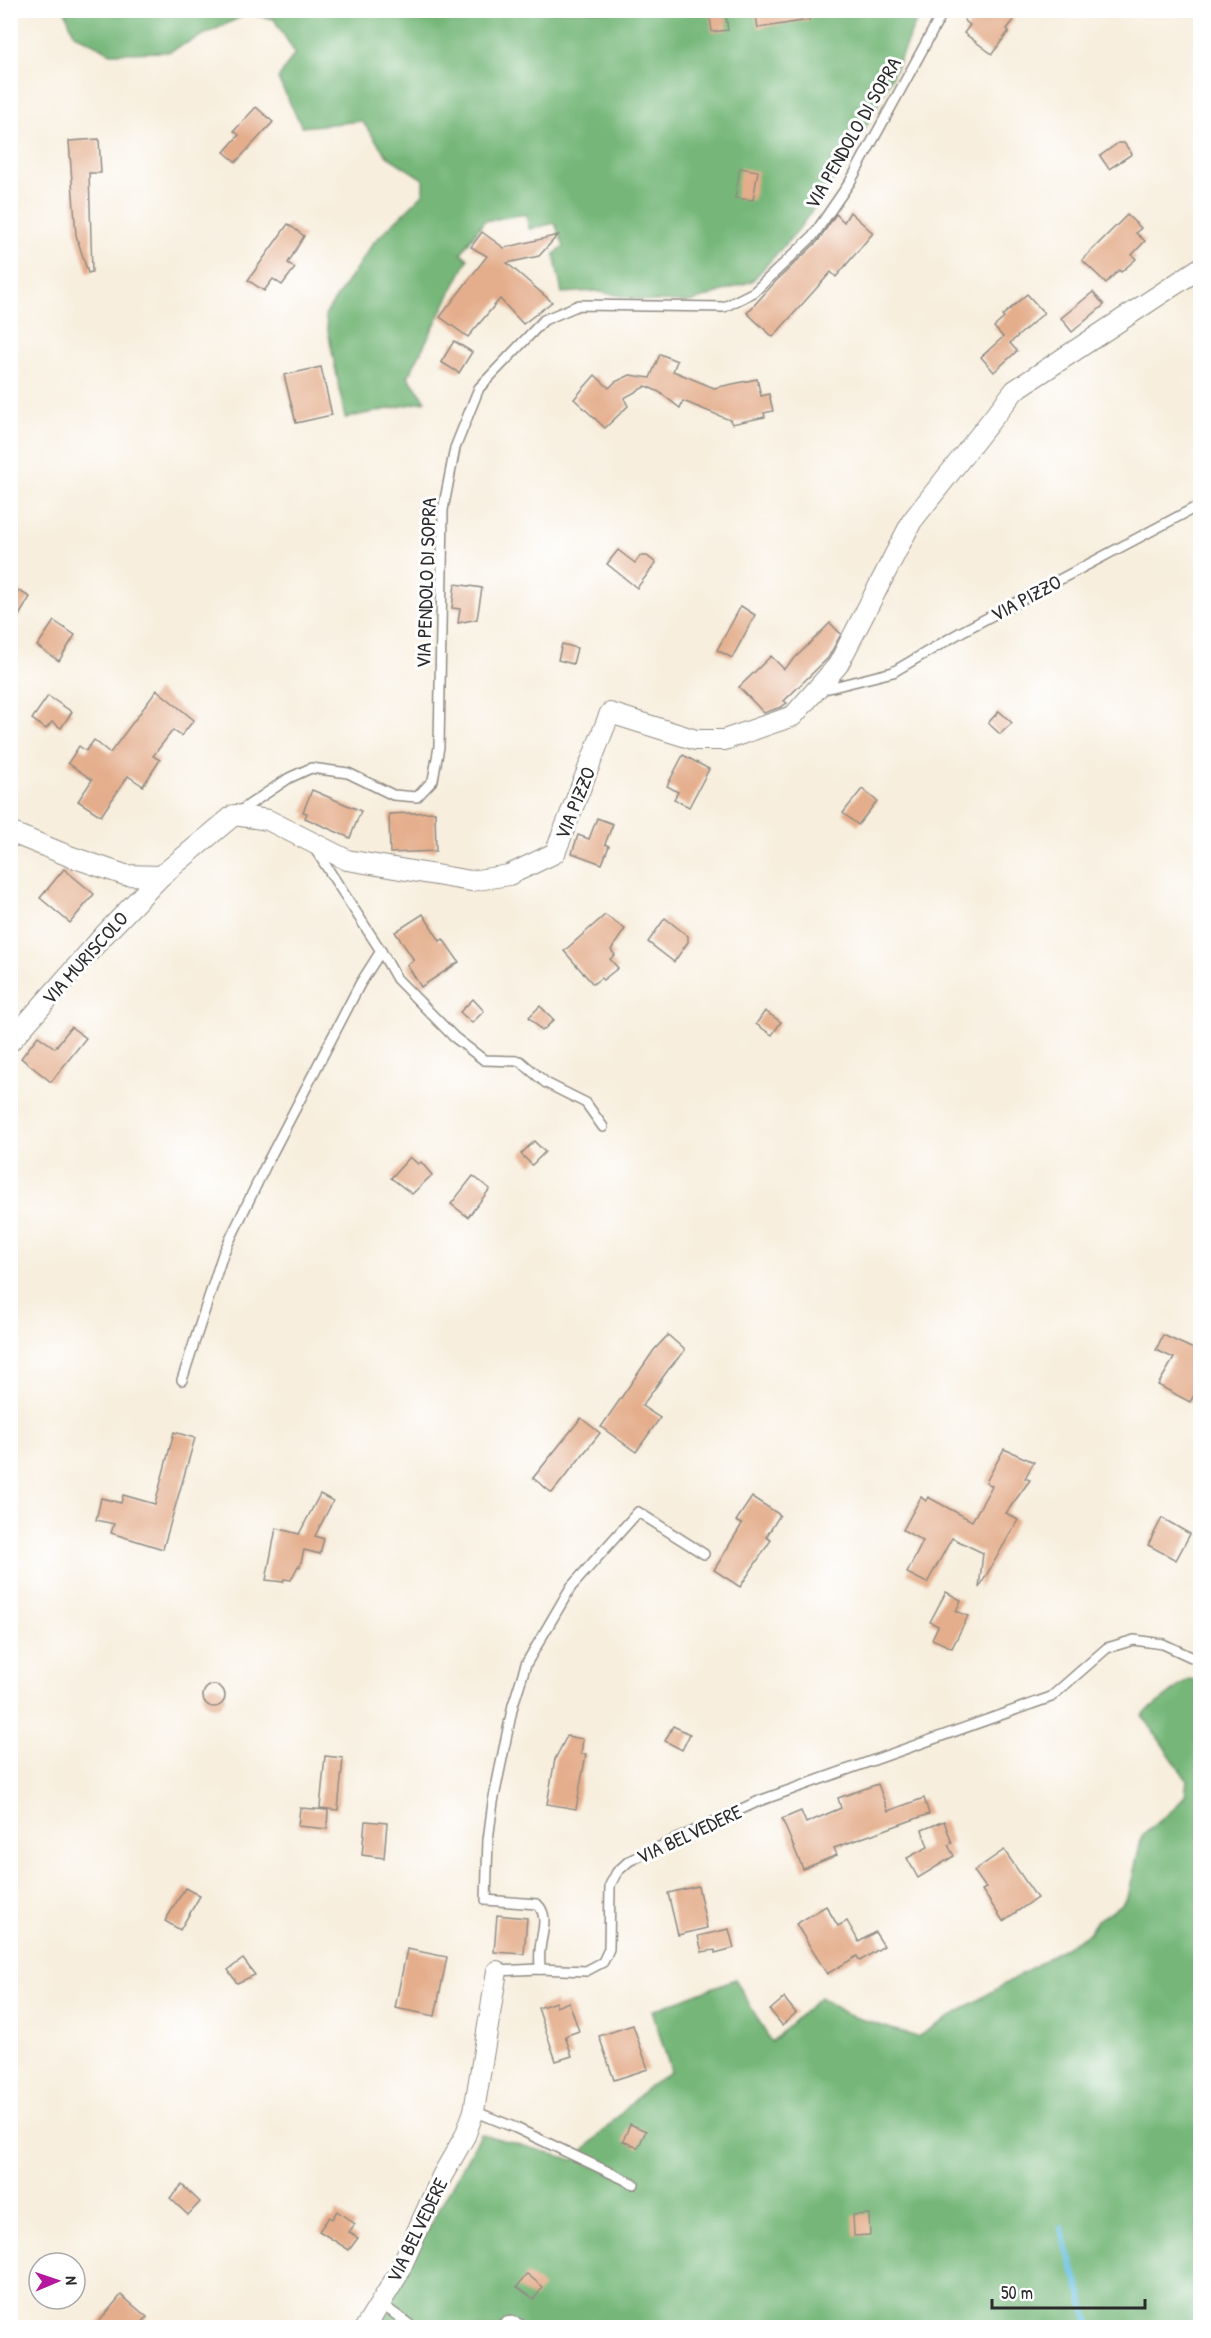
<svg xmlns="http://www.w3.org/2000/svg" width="1211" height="2338" font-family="'Patrick Hand',sans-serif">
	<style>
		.forest { fill: #76b779; stroke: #507152; stroke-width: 1.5 }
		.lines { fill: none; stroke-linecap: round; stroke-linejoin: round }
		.stream { stroke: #66bfe4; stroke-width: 6 }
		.building { fill: #e4ad8b }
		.service-casing { stroke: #918c84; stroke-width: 12 }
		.minor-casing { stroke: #918c84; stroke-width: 22 }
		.service { stroke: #fff; stroke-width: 9 }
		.minor { stroke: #fff; stroke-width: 20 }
		.labels { text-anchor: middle; stroke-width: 6; stroke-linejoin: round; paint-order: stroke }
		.street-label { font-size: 20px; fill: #2b2b2b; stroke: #fff }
	</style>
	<rect width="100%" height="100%" fill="#fff"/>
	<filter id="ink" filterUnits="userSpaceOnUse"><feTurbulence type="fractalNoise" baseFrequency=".0167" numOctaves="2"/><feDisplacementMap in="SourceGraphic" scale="12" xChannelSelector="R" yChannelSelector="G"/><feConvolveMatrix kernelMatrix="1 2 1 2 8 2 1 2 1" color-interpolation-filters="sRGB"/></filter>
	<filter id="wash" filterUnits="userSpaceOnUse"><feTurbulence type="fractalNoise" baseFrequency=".008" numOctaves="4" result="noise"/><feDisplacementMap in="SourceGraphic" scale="24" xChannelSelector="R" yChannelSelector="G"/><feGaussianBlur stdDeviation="1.35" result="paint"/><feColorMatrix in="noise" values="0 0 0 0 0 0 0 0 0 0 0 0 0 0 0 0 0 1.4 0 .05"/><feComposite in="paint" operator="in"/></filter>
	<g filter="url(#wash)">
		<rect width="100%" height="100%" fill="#f7eedd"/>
		<g class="forest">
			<path d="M 65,11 L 924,11 L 917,19 L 895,70 L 852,154 L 798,230 L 752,281 L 691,302 L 649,301 L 595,291 L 562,293 L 554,254 L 564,247 L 555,223 L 529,229 L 526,214 L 484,221 L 461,253 L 468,259 L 408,377 L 426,401 L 345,418 L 325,315 L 373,243 L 423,194 L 423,179 L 387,156 L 362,121 L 302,127 L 278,79 L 295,53 L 274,19 L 247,14 L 168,52 L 111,53 L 74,34 Z"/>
			<path d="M 1189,1679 L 1200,1681 L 1200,2327 L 372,2328 L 481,2134 L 574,2160 L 649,2086 L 671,2071 L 652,2011 L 735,1979 L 771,2042 L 820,1997 L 848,2015 L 917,2037 L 1089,1933 L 1097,1920 L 1121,1905 L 1129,1893 L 1142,1836 L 1176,1807 L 1185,1795 L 1187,1780 L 1142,1715 Z"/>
		</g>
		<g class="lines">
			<g class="stream">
				<path d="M 1061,2228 L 1091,2328"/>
				<path d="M 776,2327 L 776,2328"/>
			</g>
		</g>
		<g id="blocks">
			<g class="building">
				<path d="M 709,10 L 725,10 L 728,30 L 712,32 Z"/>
				<path d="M 755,10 L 809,10 L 809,20 L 758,28 Z"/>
				<path d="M 971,10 L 1002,10 L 1014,20 L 1007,29 L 1009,31 L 992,54 L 964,33 L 970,25 L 964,20 Z"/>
				<path d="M 256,107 L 273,122 L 236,162 L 224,152 L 239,135 L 234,131 Z"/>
				<path d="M 99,139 L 101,173 L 89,173 L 92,272 L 88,273 L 76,235 L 69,141 Z"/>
				<path d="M 1118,143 L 1124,143 L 1132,154 L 1109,169 L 1100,156 Z"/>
				<path d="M 740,168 L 758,171 L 753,200 L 735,198 Z"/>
				<path d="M 850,212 L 873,233 L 836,277 L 831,272 L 773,337 L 747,313 L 776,281 L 818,241 L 836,214 L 844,222 Z"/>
				<path d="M 1127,215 L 1141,228 L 1136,233 L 1145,241 L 1132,255 L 1136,259 L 1121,272 L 1119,270 L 1106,283 L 1082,260 Z"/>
				<path d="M 288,224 L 304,236 L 288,263 L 295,268 L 282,285 L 273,279 L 264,291 L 248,280 Z"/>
				<path d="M 482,232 L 504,248 L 558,235 L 539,256 L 507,263 L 552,302 L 523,324 L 500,299 L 468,337 L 440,317 L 487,256 L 471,247 Z"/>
				<path d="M 1093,292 L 1104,305 L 1072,332 L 1061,318 Z"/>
				<path d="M 1027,294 L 1044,313 L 1010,343 L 1017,351 L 994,372 L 981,357 L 1003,337 L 994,327 L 1004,318 L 1002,316 Z"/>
				<path d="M 454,341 L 472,352 L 459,373 L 441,362 Z"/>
				<path d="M 660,354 L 677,361 L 673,371 L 714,388 L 757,379 L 761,396 L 769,394 L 773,411 L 764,413 L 765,417 L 732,424 L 730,420 L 683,401 L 680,408 L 659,392 L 646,386 L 624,398 L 628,406 L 605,428 L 574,399 L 595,375 L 609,388 L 615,382 L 630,375 L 650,378 Z"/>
				<path d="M 321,367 L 332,415 L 296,423 L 284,375 Z"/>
				<path d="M 618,550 L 635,563 L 640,556 L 647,556 L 656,563 L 637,588 L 607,564 Z"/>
				<path d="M 455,584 L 482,588 L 477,619 L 458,623 L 460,609 L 452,608 Z"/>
				<path d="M 10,586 L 30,597 L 10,631 Z"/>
				<path d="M 741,606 L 755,615 L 732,658 L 717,650 Z"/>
				<path d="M 54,621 L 75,635 L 59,661 L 37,646 Z"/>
				<path d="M 830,623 L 841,634 L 828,658 L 784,701 L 787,703 L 781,707 L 764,713 L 739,687 L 771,656 L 784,669 Z"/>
				<path d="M 562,644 L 577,648 L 573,664 L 558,660 Z"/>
				<path d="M 157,690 L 194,720 L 181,736 L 173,730 L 153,756 L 160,760 L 143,786 L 128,776 L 101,816 L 78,801 L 92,780 L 68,763 L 79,746 L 86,751 L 94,740 L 110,753 Z"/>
				<path d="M 48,696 L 72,712 L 61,728 L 52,722 L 46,729 L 32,719 Z"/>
				<path d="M 999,711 L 1012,723 L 1000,734 L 988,723 Z"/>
				<path d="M 683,755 L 709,769 L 689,807 L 674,799 L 678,792 L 667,786 Z"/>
				<path d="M 862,789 L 877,801 L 858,825 L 843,813 Z"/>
				<path d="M 312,790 L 361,811 L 350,838 L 305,818 L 307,813 L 303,812 Z"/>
				<path d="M 435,812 L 436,851 L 390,853 L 389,814 Z"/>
				<path d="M 597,818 L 613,824 L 605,844 L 609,846 L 602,864 L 572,853 L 578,835 L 589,839 Z"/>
				<path d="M 64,869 L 94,894 L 70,923 L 40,898 Z"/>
				<path d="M 423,914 L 440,941 L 443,939 L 459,962 L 421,987 L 407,965 L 414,960 L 395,932 Z"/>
				<path d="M 605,915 L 625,929 L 611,950 L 615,955 L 610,959 L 618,968 L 603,980 L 601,978 L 593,984 L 564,951 Z"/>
				<path d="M 665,918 L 688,936 L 688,942 L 674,962 L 648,942 Z"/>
				<path d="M 473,999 L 484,1011 L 472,1023 L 460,1012 Z"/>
				<path d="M 540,1006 L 554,1020 L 542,1031 L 529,1017 Z"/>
				<path d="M 765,1011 L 781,1022 L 772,1035 L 756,1024 Z"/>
				<path d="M 71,1027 L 86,1038 L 51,1082 L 21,1058 L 38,1036 L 55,1048 Z"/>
				<path d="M 534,1141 L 545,1152 L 532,1165 L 521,1154 Z"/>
				<path d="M 410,1157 L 418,1164 L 421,1162 L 432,1175 L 412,1194 L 391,1178 Z"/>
				<path d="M 473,1176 L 490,1189 L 468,1217 L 451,1204 Z"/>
				<path d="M 668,1335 L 685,1350 L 668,1370 L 642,1406 L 660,1418 L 636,1452 L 601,1427 L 654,1350 Z"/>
				<path d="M 1163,1335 L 1200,1352 L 1200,1386 L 1190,1402 L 1158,1385 L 1174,1358 L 1156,1350 Z"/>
				<path d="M 581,1418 L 600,1433 L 552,1493 L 533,1478 Z"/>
				<path d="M 174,1432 L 195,1438 L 163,1549 L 111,1533 L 114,1524 L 96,1520 L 101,1498 L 121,1503 L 123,1495 L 155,1504 Z"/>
				<path d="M 1004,1449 L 1034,1462 L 1025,1478 L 1030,1480 L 1006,1513 L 1018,1520 L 979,1588 L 983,1553 L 952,1538 L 927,1583 L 907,1573 L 923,1541 L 903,1530 L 921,1497 L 926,1501 L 928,1497 L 972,1521 L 992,1486 L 986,1482 Z"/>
				<path d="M 320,1494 L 333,1501 L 315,1536 L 324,1539 L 320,1554 L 304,1550 L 300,1567 L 298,1566 L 291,1580 L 284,1579 L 283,1582 L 266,1580 L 276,1528 L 299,1534 Z"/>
				<path d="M 752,1497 L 780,1515 L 766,1537 L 771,1540 L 740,1587 L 714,1570 L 742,1524 L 736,1521 Z"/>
				<path d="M 1162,1518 L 1190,1534 L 1176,1560 L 1148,1545 Z"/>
				<path d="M 946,1592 L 961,1600 L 956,1611 L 968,1616 L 952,1648 L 932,1639 L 938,1626 L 930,1622 Z"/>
				<circle cx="214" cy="1696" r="11"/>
				<path d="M 673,1726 L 690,1734 L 682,1750 L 665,1741 Z"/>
				<path d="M 567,1736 L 583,1739 L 581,1754 L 586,1754 L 576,1809 L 547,1804 L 555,1759 Z"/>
				<path d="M 325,1756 L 343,1758 L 338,1810 L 320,1808 Z"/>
				<path d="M 878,1784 L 888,1811 L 924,1798 L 929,1814 L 834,1848 L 837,1855 L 803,1869 L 782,1819 L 801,1811 L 806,1823 L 841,1808 L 838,1798 Z"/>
				<path d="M 300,1808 L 328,1810 L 327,1829 L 298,1826 Z"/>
				<path d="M 365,1821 L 387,1823 L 384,1858 L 362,1855 Z"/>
				<path d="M 944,1821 L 952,1843 L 948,1845 L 954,1856 L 918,1878 L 907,1858 L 928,1847 L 922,1830 Z"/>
				<path d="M 1004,1850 L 1037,1898 L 1003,1921 L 982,1890 L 986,1888 L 974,1871 Z"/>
				<path d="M 698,1886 L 707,1928 L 678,1935 L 668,1893 Z"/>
				<path d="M 185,1888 L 200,1896 L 180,1930 L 165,1921 Z"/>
				<path d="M 826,1906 L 838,1926 L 847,1921 L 859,1942 L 875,1932 L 884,1946 L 860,1961 L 857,1956 L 827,1974 L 796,1924 Z"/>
				<path d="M 497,1915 L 527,1918 L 524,1954 L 494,1952 Z"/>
				<path d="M 729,1929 L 734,1948 L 715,1953 L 715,1950 L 702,1952 L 698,1936 Z"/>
				<path d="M 407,1949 L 447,1957 L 435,2016 L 395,2008 Z"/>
				<path d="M 243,1959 L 255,1975 L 237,1983 L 228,1970 Z"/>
				<path d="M 784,1998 L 796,2013 L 782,2025 L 770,2010 Z"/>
				<path d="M 556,2002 L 556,2007 L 569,2002 L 579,2031 L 565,2036 L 572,2056 L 556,2061 L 538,2008 Z"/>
				<path d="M 633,2025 L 648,2069 L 614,2080 L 599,2036 Z"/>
				<path d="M 630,2124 L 646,2131 L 638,2148 L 623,2141 Z"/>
				<path d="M 182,2185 L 200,2202 L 188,2215 L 170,2198 Z"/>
				<path d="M 337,2211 L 355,2224 L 349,2232 L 358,2238 L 349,2250 L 319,2231 L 329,2217 L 332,2219 Z"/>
				<path d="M 869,2214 L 870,2235 L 854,2236 L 853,2215 Z"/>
				<path d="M 527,2274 L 543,2287 L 534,2299 L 517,2287 Z"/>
				<path d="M 121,2295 L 147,2317 L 138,2328 L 94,2328 Z"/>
			</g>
		</g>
	</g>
	<g filter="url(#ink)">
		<use href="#blocks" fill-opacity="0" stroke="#918c84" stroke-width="1.5"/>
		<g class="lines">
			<defs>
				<g id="service">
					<path d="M 821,690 L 893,672 L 961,632 L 1200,505"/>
					<path d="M 237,813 L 289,778 L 311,768 L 348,773 L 393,795 L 417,797 L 433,780 L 439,747 L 443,510 L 455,448 L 479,388 L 544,320 L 579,305 L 724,307 L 754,292 L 813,236 L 850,182 L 944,10"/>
					<path d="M 381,951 L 397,979 L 454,1037 L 484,1060 L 520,1061 L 546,1083 L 586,1103 L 603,1127"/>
					<path d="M 182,1380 L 223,1254 L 266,1165 L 360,984 L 381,951 L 315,849"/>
					<path d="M 540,1969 C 540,1963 539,1956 540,1950 C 541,1934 550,1916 537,1904 L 486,1900 L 488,1840 L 493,1802 L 513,1705 L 526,1664 L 571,1587 L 638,1512 L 704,1554"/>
					<path d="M 497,1971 L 540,1969 L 586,1971 L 603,1962 L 609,1949 L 610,1885 L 617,1872 L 629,1861 L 759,1801 L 1051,1697 L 1107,1648 L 1134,1640 L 1163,1644 L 1200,1661"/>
					<path d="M 474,2111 L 516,2128 L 634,2184"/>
					<path d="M 380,2303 L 414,2328"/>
					<path d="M 498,2328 C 508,2317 515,2321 527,2328"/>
				</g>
				<g id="minor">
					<path d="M 10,832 L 69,856 L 125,875 L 161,876 L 234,815 L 268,820 L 347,860 L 471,881 L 509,875 L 555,853 L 610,713 L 696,740 L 724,740 L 793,716 L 838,665 L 912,521 L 1015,390 L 1200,268"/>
					<path d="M 10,1042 L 105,934 L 161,876"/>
					<path d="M 365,2328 L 397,2276 L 442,2176 L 465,2136 L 474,2111 L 497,1971"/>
				</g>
			</defs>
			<use href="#service" class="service-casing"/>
			<use href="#minor" class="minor-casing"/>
			<use href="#service" class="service"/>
			<use href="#minor" class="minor"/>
		</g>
	</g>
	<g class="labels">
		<g class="street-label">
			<text transform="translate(853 133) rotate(-60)" y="7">VIA PENDOLO DI SOPRA</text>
			<text transform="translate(426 583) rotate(-88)" y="7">VIA PENDOLO DI SOPRA</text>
			<text transform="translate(1026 598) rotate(-28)" y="7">VIA PIZZO</text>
			<text transform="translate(575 803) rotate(-68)" y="7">VIA PIZZO</text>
			<text transform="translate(85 958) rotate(-48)" y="7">VIA MURISCOLO</text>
			<text transform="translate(689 1834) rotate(-25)" y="7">VIA BELVEDERE</text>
			<text transform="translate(417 2230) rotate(-64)" y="7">VIA BELVEDERE</text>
		</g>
	</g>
	<rect width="1211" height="2338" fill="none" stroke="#fff" stroke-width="36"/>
	<g transform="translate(57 2281) rotate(88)"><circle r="28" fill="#ffffff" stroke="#aaaaaa" stroke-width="1.5"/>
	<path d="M0-4.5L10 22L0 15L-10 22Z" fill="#b5179e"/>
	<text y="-9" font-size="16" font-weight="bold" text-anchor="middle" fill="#2b2b2b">N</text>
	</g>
	<path d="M992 2299v9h153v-9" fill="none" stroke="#2b2b2b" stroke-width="3"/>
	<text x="1001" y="2299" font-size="18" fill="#2b2b2b" stroke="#ffffff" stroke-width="4.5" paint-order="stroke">50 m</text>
</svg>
